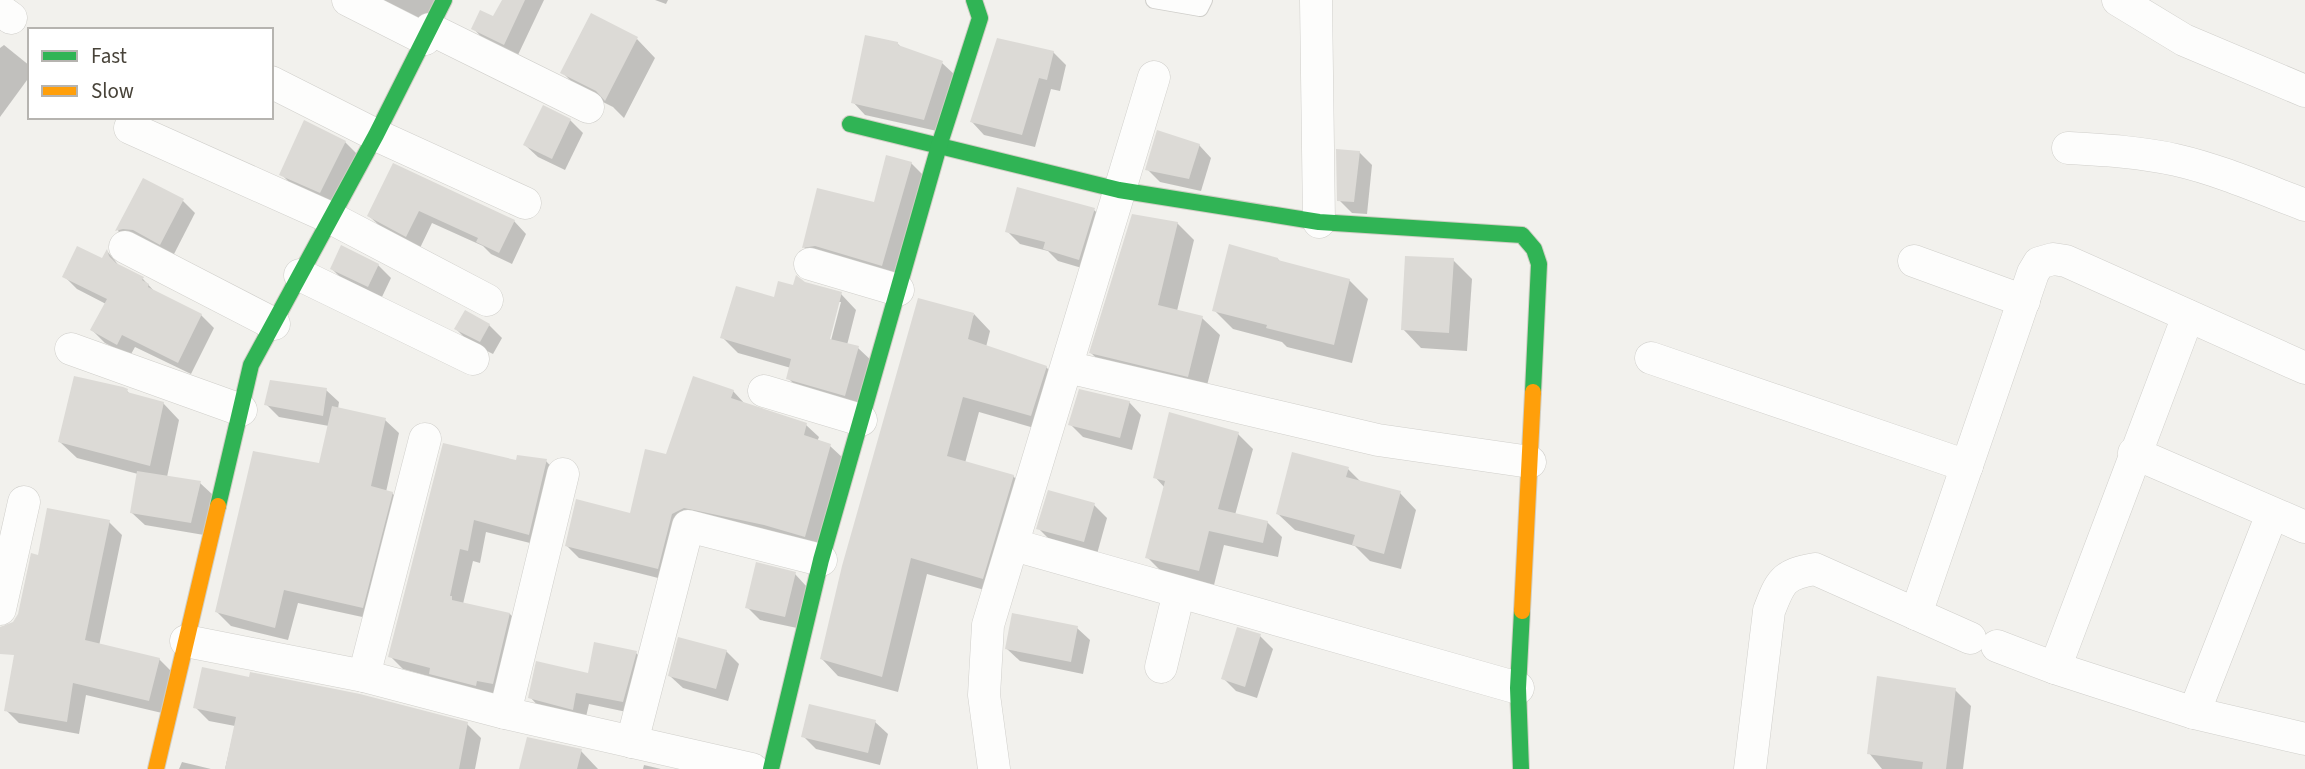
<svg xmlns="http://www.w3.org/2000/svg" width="2305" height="769" font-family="'Source Sans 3',sans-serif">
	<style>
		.shadow { fill: #0003; fill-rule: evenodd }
		.building { fill: #dcdad6 }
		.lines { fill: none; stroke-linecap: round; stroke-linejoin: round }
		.lane-casing { stroke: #d0cfcb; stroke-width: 18 }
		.street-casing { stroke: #d0cfcb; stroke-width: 33 }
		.fast-casing { stroke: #d0cec4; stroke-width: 18 }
		.slow-casing { stroke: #d0cec4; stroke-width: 18 }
		.lane { stroke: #fdfdfc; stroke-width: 16 }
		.street { stroke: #fdfdfc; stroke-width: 32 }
		.fast { stroke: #30b455; stroke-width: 16 }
		.slow { stroke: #ff9f0a; stroke-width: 16 }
	</style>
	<rect width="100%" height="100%" fill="#f2f1ed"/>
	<g class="shadow">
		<path d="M 383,0 L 438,0 L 426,24 Z"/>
		<path d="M 504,0 L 544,0 L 517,57 L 485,41 L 473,28 L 494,19 Z"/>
		<path d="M 655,0 L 668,0 L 666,4 Z"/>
		<path d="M 637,39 L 655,58 L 624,118 L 613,107 L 581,91 L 562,72 Z"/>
		<path d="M 897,43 L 903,49 L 942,63 L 955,75 L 937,131 L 865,115 L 853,102 Z"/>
		<path d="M 4,45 L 30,66 L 30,76 L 0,117 L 0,48 Z"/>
		<path d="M 1053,52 L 1066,65 L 1060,91 L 1051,89 L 1035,147 L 984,135 L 972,122 Z"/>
		<path d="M 570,120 L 583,133 L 565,170 L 538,157 L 525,145 Z"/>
		<path d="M 304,122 L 345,142 L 364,161 L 339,210 L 300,193 L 281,174 Z"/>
		<path d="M 1199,145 L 1211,158 L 1201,191 L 1160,182 L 1147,169 Z"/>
		<path d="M 1359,152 L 1372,165 L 1367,214 L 1352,213 L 1339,200 Z"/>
		<path d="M 911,163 L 927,179 L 898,281 L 820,263 L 804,247 L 875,205 Z"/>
		<path d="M 394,165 L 514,221 L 526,234 L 512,264 L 491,254 L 483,246 L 432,223 L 420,248 L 382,228 L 369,216 Z"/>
		<path d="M 143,180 L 182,200 L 195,213 L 173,256 L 130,243 L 118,231 Z"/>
		<path d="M 1094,210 L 1107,222 L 1092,271 L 1058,261 L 1048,251 L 1020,244 L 1007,231 Z"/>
		<path d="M 1177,223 L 1194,240 L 1177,311 L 1202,318 L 1220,335 L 1205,393 L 1109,370 L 1091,353 Z"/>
		<path d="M 107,251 L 120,267 L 143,279 L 155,292 L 201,315 L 214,328 L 191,374 L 135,347 L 130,356 L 105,343 L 92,330 L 106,304 L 77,289 L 64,276 L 103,261 Z"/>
		<path d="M 1278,259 L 1281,263 L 1349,280 L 1368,299 L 1352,363 L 1287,347 L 1282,342 L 1233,329 L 1214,310 Z"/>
		<path d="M 1453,260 L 1472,279 L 1467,351 L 1421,348 L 1403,329 Z"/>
		<path d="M 378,265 L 391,278 L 381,299 L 344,281 L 332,269 Z"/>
		<path d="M 795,287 L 841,294 L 856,310 L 847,345 L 858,348 L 874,363 L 860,410 L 804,394 L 788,378 L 791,368 L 738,353 L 722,337 ZM 837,302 L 841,302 L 829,348 L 826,347 Z"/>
		<path d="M 974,314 L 990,331 L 986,347 L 1046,367 L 1063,384 L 1048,432 L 979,412 L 965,463 L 1013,476 L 1030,493 L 999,594 L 927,574 L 898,692 L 838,676 L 822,659 Z"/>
		<path d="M 489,325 L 502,338 L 493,354 L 469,342 L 456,329 Z"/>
		<path d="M 326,390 L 339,402 L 338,409 L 385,420 L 399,433 L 386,492 L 392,493 L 405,507 L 376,620 L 298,603 L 288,640 L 231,626 L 217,612 L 320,465 L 329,426 L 279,417 L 266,404 Z"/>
		<path d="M 127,391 L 131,395 L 163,403 L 179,420 L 167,477 L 200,483 L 213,495 L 204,535 L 145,525 L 132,513 L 138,474 L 77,458 L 60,442 Z"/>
		<path d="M 733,391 L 745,404 L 806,425 L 819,437 L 817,442 L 830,446 L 843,458 L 817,548 L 697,519 L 670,581 L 579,558 L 566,545 L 631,515 L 667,457 Z"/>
		<path d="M 1129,402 L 1141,415 L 1132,450 L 1083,437 L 1070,424 Z"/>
		<path d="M 1238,434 L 1253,449 L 1235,515 L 1267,522 L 1282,537 L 1278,557 L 1224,545 L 1214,585 L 1162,572 L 1147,557 L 1165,488 L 1155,477 Z"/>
		<path d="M 444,445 L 518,462 L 546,461 L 558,474 L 542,546 L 486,532 L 480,563 L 473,561 L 463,604 L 510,614 L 522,627 L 506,696 L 489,693 L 488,698 L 444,686 L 435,678 L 403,669 L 390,656 Z"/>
		<path d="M 1348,469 L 1362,483 L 1400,493 L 1416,510 L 1401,569 L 1370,561 L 1355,546 L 1295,530 L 1278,514 Z"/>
		<path d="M 1094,505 L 1107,518 L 1097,554 L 1051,541 L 1038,528 Z"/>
		<path d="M 109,522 L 122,535 L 99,646 L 159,659 L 172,672 L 162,713 L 86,695 L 79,734 L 19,723 L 6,710 L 39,557 Z"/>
		<path d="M 795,574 L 807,587 L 797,628 L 760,620 L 747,607 Z"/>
		<path d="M 1077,628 L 1090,640 L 1083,674 L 1020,661 L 1007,649 Z"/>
		<path d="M 1260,636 L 1273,649 L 1257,698 L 1236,691 L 1223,678 Z"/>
		<path d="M 726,651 L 739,664 L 728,701 L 683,688 L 670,676 Z"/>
		<path d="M 636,653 L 648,665 L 636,714 L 589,704 L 585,721 L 542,710 L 530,697 L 589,675 Z"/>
		<path d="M 1955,690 L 1971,706 L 1963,769 L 1882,769 L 1869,753 Z"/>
		<path d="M 195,707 L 467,724 L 481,738 L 475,769 L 225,769 L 235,726 L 209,721 Z"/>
		<path d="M 875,722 L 888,734 L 880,765 L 816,749 L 803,736 Z"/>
		<path d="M 581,751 L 598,769 L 520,769 Z"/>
		<path d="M 182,762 L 211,769 L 179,769 Z"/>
		<path d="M 644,765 L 661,769 L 643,769 Z"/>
	</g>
	<g class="building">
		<path d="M 502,0 L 525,0 L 504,45 L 471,29 L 480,10 L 493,16 Z"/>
		<path d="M 591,13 L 638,37 L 605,101 L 596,91 L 560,73 Z"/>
		<path d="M 865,35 L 898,42 L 898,45 L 943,61 L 924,120 L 851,103 Z"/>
		<path d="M 997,38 L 1054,51 L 1047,80 L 1039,78 L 1022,135 L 970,122 Z"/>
		<path d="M 543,105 L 571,119 L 552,159 L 523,145 Z"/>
		<path d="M 304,120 L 346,141 L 320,193 L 279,175 Z"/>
		<path d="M 1157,130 L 1200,144 L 1189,179 L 1145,170 Z"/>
		<path d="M 1336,149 L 1360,151 L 1354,202 L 1337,201 Z"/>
		<path d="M 886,155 L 912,162 L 882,266 L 815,246 L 802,248 L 817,188 L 874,202 Z"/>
		<path d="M 393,163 L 515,220 L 499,253 L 476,242 L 478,238 L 419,211 L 406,237 L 367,216 Z"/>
		<path d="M 143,178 L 184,199 L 160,245 L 133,230 L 123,229 L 115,231 Z"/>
		<path d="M 1017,187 L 1095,208 L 1079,260 L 1043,249 L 1045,242 L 1005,232 Z"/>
		<path d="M 1132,214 L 1178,222 L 1158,305 L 1203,316 L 1188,377 L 1089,353 Z"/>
		<path d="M 1229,244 L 1278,258 L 1278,260 L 1350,279 L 1334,345 L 1266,328 L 1267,325 L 1212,311 Z"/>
		<path d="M 341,245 L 379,264 L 368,287 L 330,269 Z"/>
		<path d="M 77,246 L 102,258 L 107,249 L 109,256 L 116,263 L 144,277 L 142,280 L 149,284 L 148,287 L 202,314 L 178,363 L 122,335 L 117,345 L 90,330 L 107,299 L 62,277 Z"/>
		<path d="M 1405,256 L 1454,258 L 1449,333 L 1401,330 Z"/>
		<path d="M 796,275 L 805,282 L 842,292 L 830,339 L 859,346 L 845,396 L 786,379 L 791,359 L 720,338 L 736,286 L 774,297 L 778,281 L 793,285 Z"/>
		<path d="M 918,298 L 974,313 L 968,339 L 1047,366 L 1031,416 L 963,397 L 947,456 L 1014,475 L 983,579 L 911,558 L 882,677 L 820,659 L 842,566 Z"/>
		<path d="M 465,310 L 490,324 L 480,342 L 454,329 Z"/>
		<path d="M 74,376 L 123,387 L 128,389 L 127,392 L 164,402 L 150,466 L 58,442 Z"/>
		<path d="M 693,376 L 734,390 L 731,398 L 807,423 L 804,435 L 831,444 L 805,537 L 764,525 L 684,508 L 672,514 L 658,569 L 565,546 L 576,499 L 630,513 L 645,449 L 666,454 Z"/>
		<path d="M 270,380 L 327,388 L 323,416 L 264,405 Z"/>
		<path d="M 1079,389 L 1130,401 L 1120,438 L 1068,425 Z"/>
		<path d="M 332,406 L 386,418 L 371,486 L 393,492 L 363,608 L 284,590 L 275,628 L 215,612 L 253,451 L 319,463 Z"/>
		<path d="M 1169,412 L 1239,432 L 1218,509 L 1268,521 L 1263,543 L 1209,531 L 1199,571 L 1145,558 L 1165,481 L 1153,478 Z"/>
		<path d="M 443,443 L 516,460 L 517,455 L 547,459 L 529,535 L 474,520 L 468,551 L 460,549 L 450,596 L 452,596 L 452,600 L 510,613 L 493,684 L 477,681 L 476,686 L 429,674 L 430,668 L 388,657 Z"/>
		<path d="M 1292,452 L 1349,467 L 1346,477 L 1401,491 L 1384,554 L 1352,545 L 1355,535 L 1276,514 Z"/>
		<path d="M 137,471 L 201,481 L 191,523 L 130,513 Z"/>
		<path d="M 1048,490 L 1095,503 L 1084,542 L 1036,529 Z"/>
		<path d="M 47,508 L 110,520 L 85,640 L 160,658 L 149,701 L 73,683 L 67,722 L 4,711 L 14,655 L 0,654 L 0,627 L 13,622 L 18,614 L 31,553 L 38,555 Z"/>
		<path d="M 756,562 L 796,572 L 785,617 L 745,608 Z"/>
		<path d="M 1012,613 L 1078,626 L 1071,662 L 1005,649 Z"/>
		<path d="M 1237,627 L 1261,634 L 1245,687 L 1221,679 Z"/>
		<path d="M 678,637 L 727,650 L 716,689 L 668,676 Z"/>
		<path d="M 594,642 L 637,651 L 623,702 L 576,693 L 573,710 L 528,698 L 536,661 L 588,673 Z"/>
		<path d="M 202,667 L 249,677 L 250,672 L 360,694 L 468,722 L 459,769 L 225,769 L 236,717 L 193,708 Z"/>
		<path d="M 1877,676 L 1956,688 L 1946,769 L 1922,769 L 1923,762 L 1867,754 Z"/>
		<path d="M 809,704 L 876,720 L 868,753 L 801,737 Z"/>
		<path d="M 527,737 L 582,749 L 577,769 L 519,769 Z"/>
	</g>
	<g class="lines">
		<defs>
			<path id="lane" d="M 1154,0 L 1200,8 L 1204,0"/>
			<g id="street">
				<path d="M 348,0 L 425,39"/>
				<path d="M 1316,0 L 1319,222"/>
				<path d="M 2118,0 L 2184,40 L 2305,91"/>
				<path d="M 0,10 L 11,18"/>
				<path d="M 430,29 L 588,107"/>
				<path d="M 271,82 L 376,135 L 525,203"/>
				<path d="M 130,128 L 331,218 L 487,300"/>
				<path d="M 2068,148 C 2104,150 2141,152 2176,160 C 2220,170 2263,189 2305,205"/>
				<path d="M 125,247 L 274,324"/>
				<path d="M 1914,261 L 2024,301"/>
				<path d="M 810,264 L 898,290"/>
				<path d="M 300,275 L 473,359"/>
				<path d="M 71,349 L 241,410"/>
				<path d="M 1651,358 L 1967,466"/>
				<path d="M 1067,367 L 1378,440 L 1530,462"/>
				<path d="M 764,391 L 861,420"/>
				<path d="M 2134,453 L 2305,527"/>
				<path d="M 1014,545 L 1518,688"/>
				<path d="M 0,609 L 24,502"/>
				<path d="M 1916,614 L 2033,273 L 2039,263 L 2053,259 L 2066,261 L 2305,368"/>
				<path d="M 186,641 L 364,676 L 505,713 L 752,769"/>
				<path d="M 1997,646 L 2055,668 L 2194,713 L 2305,739"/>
				<path d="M 1161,667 L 1179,592"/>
				<path d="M 2055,668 L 2188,316"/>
				<path d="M 364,676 L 425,439"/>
				<path d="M 505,713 L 563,474"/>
				<path d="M 2194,713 L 2272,514"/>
				<path d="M 632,742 L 688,526 L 821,560"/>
				<path d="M 994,769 L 984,695 L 988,625 L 1154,77"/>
				<path d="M 1750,769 L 1769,611 C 1780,582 1783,574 1815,569 L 1970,638"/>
			</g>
			<g id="fast">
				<path d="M 850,124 L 1119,190 L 1319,222 L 1522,235 L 1534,249 L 1539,264 L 1533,392"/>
				<path d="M 218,506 L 251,365 L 376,135 L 444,0"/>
				<path d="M 771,769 L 821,560 L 939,146 L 980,18 L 974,0"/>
				<path d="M 1521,769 L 1518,688 L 1522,611"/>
			</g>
			<g id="slow">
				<path d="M 1522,611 L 1533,392"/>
				<path d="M 156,769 L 218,506"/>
			</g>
		</defs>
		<use href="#lane" class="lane-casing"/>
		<use href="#street" class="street-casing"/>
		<use href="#fast" class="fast-casing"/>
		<use href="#slow" class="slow-casing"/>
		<use href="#lane" class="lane"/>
		<use href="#street" class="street"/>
		<use href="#fast" class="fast"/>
		<use href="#slow" class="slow"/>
	</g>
	<rect x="28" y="28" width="245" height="91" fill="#ffffff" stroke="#b6b4b0" stroke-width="2"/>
	<rect x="42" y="51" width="35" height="10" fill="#30b455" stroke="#b6b4b0" stroke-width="2"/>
	<text x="91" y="63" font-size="21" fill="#484339">Fast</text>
	<rect x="42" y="86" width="35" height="10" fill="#ff9f0a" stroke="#b6b4b0" stroke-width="2"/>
	<text x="91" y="98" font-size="21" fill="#484339">Slow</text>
</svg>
